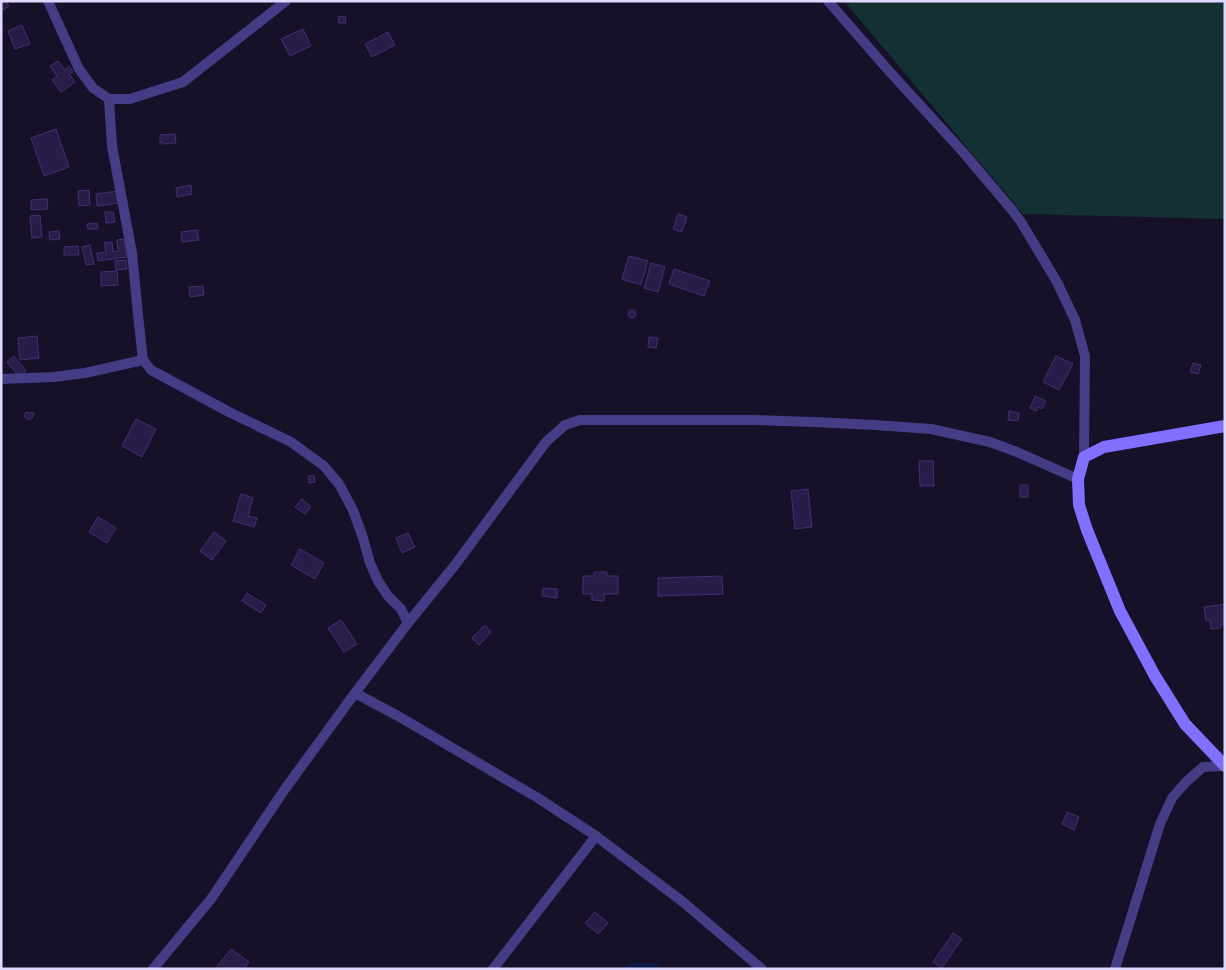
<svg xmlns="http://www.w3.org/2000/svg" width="1226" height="970" font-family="Montserrat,sans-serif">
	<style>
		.green { fill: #133032 }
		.water { fill: #0b1b46 }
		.building { fill: #291c49; stroke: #432f74 }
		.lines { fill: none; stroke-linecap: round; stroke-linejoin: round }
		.street { stroke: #453c86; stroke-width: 10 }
		.secondary { stroke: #8070fd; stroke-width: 12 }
	</style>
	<rect width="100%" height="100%" fill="#161028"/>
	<path class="green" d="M 844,1 L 1225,1 L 1225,219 L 1023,214 Z"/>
	<path class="water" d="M 632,963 L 659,963 L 658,969 L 622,969 Z"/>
	<g class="building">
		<path d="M 1,1 L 6,1 L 9,6 L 1,11 Z"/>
		<path d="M 345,16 L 346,23 L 339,23 L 338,17 Z"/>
		<path d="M 22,25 L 30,44 L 15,49 L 8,31 Z"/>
		<path d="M 303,29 L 311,46 L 290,56 L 281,39 Z"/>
		<path d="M 388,32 L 395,45 L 372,57 L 365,44 Z"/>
		<path d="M 58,61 L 65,70 L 69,66 L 73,72 L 69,74 L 75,82 L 61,92 L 52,80 L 57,76 L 50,66 Z"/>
		<path d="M 56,129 L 69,167 L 44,176 L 31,138 Z"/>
		<path d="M 175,134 L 176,143 L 162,144 L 162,142 L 160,143 L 160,135 Z"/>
		<path d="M 191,185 L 192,194 L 177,197 L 176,188 Z"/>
		<path d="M 89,190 L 90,205 L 79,206 L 78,191 Z"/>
		<path d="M 118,191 L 119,203 L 97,206 L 96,194 Z"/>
		<path d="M 47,199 L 48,209 L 31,210 L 31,200 Z"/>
		<path d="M 105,212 L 113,212 L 115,222 L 106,223 Z"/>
		<path d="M 678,214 L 687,217 L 682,232 L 673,229 Z"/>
		<path d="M 40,215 L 42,237 L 32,238 L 30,216 Z"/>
		<path d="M 97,223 L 98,229 L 88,229 L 87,224 Z"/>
		<path d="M 197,230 L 199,240 L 182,242 L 181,232 Z"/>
		<path d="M 59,231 L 60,239 L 50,240 L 49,232 Z"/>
		<path d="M 124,239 L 127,257 L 98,261 L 97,253 L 106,252 L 104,243 L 112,242 L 113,252 L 118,251 L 117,240 Z"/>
		<path d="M 90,245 L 94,264 L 86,265 L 82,247 Z"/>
		<path d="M 78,246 L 79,255 L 64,255 L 64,247 Z"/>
		<path d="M 629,256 L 648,261 L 641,285 L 622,279 Z"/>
		<path d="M 126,260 L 127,269 L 116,270 L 115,261 Z"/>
		<path d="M 651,263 L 665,267 L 658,292 L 644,288 Z"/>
		<path d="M 674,269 L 710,281 L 704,296 L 669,284 Z"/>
		<path d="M 117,271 L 118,285 L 101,286 L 101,272 Z"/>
		<path d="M 203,286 L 204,295 L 190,297 L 189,287 Z"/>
		<circle cx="632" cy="314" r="4"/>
		<path d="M 37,336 L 39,358 L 20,360 L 18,338 Z"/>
		<path d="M 649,337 L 658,338 L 656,348 L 648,347 Z"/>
		<path d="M 14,356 L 26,371 L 19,377 L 7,362 Z"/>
		<path d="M 1056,356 L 1073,364 L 1059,390 L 1043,382 Z"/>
		<path d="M 1193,363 L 1201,365 L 1198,374 L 1190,372 Z"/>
		<path d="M 1035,396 L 1046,401 L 1042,409 L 1038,407 L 1036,411 L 1030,408 Z"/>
		<path d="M 1009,411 L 1019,413 L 1018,421 L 1008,420 Z"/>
		<path d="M 26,412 L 34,413 L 32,418 L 28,420 L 24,416 Z"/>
		<path d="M 136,419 L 156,429 L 142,457 L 122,446 Z"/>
		<path d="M 919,461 L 933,461 L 934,486 L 920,486 Z"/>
		<path d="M 314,475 L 315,482 L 309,483 L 308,476 Z"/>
		<rect x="1020" y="485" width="8" height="12"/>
		<path d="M 808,489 L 812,527 L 795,529 L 791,491 Z"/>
		<path d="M 241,494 L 253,498 L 248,516 L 257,518 L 254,527 L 233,521 Z"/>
		<path d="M 302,499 L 311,507 L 305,514 L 295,507 Z"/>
		<path d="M 98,517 L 116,528 L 107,543 L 89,532 Z"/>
		<path d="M 214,532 L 226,541 L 212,560 L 200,551 Z"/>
		<path d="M 408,533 L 415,547 L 402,553 L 396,538 Z"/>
		<path d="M 300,549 L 324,563 L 315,579 L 291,565 Z"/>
		<path d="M 594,572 L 607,572 L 607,576 L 618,576 L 618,594 L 604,594 L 604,601 L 592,600 L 592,594 L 583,594 L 583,576 L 594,576 Z"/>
		<path d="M 722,576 L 723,594 L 658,596 L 658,578 Z"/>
		<path d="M 543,588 L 557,589 L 557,598 L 542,596 Z"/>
		<path d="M 247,593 L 266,605 L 261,613 L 242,601 Z"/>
		<path d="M 1225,604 L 1225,624 L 1221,624 L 1221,628 L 1211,629 L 1210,620 L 1206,621 L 1204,607 Z"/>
		<path d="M 341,620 L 357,644 L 344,652 L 328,628 Z"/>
		<path d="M 485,625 L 491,632 L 479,645 L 472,638 Z"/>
		<path d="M 1067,812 L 1079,817 L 1074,830 L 1062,824 Z"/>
		<path d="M 595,912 L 608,923 L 598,934 L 585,923 Z"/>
		<path d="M 953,933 L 962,939 L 942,968 L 933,962 Z"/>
		<path d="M 231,949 L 249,962 L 244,969 L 215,969 Z"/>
	</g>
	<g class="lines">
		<g class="street">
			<path d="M 48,1 L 79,69 L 93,88 L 109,99 L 130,99 L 183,82 L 286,1"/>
			<path d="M 828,1 L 889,71 L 963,152 L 1012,210 L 1021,222 L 1057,282 L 1075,320 L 1085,356 L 1084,457"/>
			<path d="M 109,99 L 112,146 L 132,253 L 139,324 L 143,360 L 151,370 L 229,412 L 291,442 L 324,466 L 339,484 L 353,510 L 363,538 L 370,563 L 378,581 L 388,596 L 401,609 L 408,623"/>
			<path d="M 1,379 L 54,377 L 85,373 L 143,360"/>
			<path d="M 355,693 L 398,716 L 538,798 L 596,836 L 683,902 L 762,969"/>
			<path d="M 153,969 L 211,899 L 285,789 L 355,693 L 408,623 L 455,565 L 546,442 L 565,425 L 580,420 L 754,420 L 813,422 L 875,425 L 931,429 L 990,442 L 1017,452 L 1078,479"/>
			<path d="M 493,969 L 596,836"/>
			<path d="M 1115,969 L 1160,824 L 1172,798 L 1186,782 L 1203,767 L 1225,766"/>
		</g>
		<path class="secondary" d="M 1225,426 L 1104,447 L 1084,457 L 1078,479 L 1079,505 L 1087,530 L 1120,611 L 1155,676 L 1185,724 L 1225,766"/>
	</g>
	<rect width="1226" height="970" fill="none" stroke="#e0d8ff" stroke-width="5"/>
</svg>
